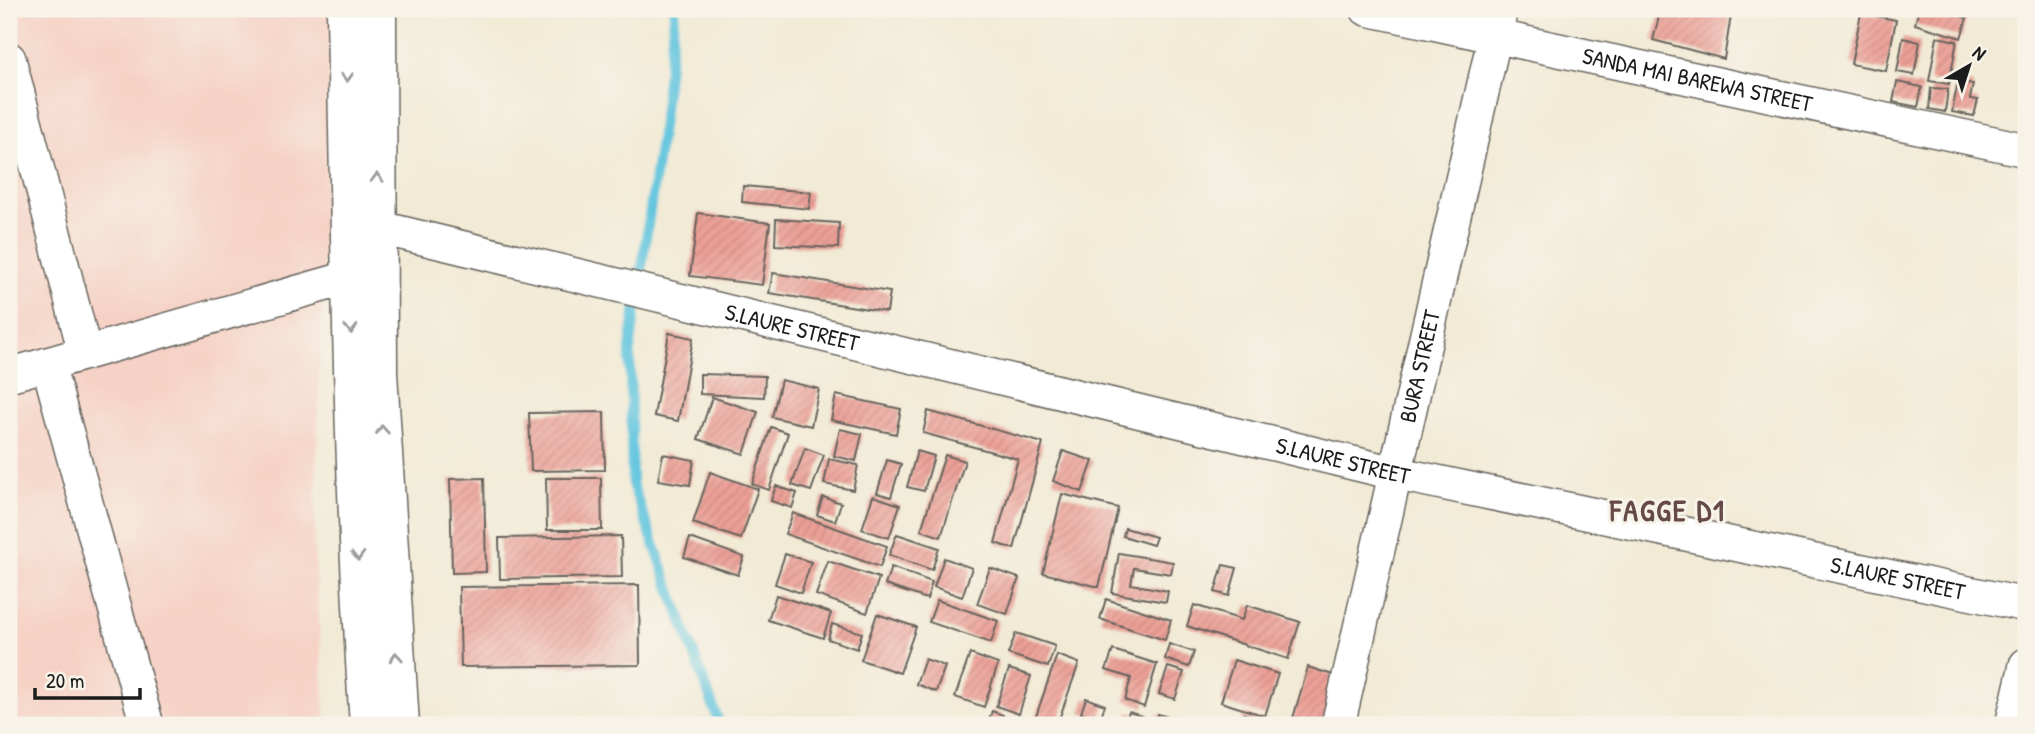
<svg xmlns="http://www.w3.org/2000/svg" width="2035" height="734" font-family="'Patrick Hand',sans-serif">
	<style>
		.built { fill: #f6d1c5 }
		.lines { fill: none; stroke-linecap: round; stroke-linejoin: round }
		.stream { stroke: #61c5de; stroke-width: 10 }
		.building { fill: url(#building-hatch) }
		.street-casing { stroke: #67645d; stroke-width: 36 }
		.secondary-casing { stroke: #67645d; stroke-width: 41 }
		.street { stroke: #fff; stroke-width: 33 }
		.secondary { stroke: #fff; stroke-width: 38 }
		.oneway { stroke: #999 }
		.labels { text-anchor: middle; stroke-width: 6; stroke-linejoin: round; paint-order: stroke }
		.street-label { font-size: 23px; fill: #1c1c1c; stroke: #f7f3e8 }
		.district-label { font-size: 30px; font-weight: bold; letter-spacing: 2px; fill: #654a47; stroke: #f7f3e8 }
	</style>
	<defs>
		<pattern id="building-hatch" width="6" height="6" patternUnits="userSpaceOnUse" patternTransform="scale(1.75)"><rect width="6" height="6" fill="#eca097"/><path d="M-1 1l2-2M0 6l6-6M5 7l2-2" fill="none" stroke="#ca8982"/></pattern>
	</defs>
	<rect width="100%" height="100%" fill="#f7f3e8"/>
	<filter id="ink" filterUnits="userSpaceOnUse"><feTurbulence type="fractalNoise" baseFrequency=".0143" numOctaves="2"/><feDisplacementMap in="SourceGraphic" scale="14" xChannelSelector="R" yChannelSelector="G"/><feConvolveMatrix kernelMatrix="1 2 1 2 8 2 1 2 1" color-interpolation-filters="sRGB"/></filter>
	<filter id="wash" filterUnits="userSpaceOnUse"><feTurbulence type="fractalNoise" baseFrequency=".00686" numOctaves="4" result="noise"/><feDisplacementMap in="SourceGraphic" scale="28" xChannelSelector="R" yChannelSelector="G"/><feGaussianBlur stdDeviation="1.57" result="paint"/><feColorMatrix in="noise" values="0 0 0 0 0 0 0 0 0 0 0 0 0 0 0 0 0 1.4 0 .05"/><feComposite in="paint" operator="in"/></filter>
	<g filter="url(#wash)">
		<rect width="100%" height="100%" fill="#f1ead5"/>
		<path class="built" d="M 9,9 L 331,9 L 314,545 L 326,725 L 9,725 Z"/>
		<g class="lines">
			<path class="stream" d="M 675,9 L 662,127 L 630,349 L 632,484 L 720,725"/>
		</g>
		<g id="blocks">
			<g class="building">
				<path d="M 1661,9 L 1732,9 L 1724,59 L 1653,40 Z"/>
				<path d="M 1919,9 L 1938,9 L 1967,18 L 1961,38 L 1915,24 Z"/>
				<path d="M 1861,13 L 1896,20 L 1886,71 L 1851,64 Z"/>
				<path d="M 1937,37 L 1957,41 L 1949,84 L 1929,81 Z"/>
				<path d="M 1903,38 L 1920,42 L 1914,75 L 1897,72 Z"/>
				<path d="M 1958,81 L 1973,84 L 1970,99 L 1978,100 L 1974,116 L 1952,112 Z"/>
				<path d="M 1897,82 L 1922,87 L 1918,107 L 1893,102 Z"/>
				<path d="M 1931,88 L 1948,89 L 1945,112 L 1929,109 Z"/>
				<path d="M 743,186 L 811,192 L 809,209 L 742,202 Z"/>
				<path d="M 698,213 L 770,223 L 762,285 L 690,276 Z"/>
				<path d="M 776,219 L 839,223 L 838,248 L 775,245 Z"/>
				<path d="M 773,273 L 890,292 L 887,312 L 769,293 Z"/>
				<path d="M 669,333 L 693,338 L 678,421 L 654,416 Z"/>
				<path d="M 700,374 L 765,376 L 764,397 L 700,394 Z"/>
				<path d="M 781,380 L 819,389 L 811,426 L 772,417 Z"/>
				<path d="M 836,395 L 901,409 L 896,434 L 831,420 Z"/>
				<path d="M 712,397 L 758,412 L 744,454 L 698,439 Z"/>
				<path d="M 928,411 L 1043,443 L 1014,549 L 995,543 L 1018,459 L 923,433 Z"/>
				<path d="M 604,412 L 605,470 L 531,471 L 529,413 Z"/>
				<path d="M 771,427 L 788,433 L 769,490 L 752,484 Z"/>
				<path d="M 840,429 L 862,434 L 856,461 L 834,456 Z"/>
				<path d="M 805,448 L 824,455 L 811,491 L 792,485 Z"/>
				<path d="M 917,451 L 934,456 L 924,491 L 907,487 Z"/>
				<path d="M 1063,451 L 1093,461 L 1082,492 L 1053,481 Z"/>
				<path d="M 663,454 L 694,460 L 690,485 L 658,480 Z"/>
				<path d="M 945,455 L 965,461 L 941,537 L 921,530 Z"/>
				<path d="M 829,459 L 858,465 L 853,490 L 824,484 Z"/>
				<path d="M 887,460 L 901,464 L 891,497 L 877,493 Z"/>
				<path d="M 710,472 L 758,489 L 741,539 L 693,523 Z"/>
				<path d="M 484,478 L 486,572 L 452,573 L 450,479 Z"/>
				<path d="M 546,478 L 601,478 L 602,530 L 547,530 Z"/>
				<path d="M 776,486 L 797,493 L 792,508 L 771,501 Z"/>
				<path d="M 1062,494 L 1118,508 L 1099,587 L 1043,573 Z"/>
				<path d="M 873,496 L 900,505 L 889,538 L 862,529 Z"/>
				<path d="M 823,497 L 841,503 L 835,521 L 817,515 Z"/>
				<path d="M 793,513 L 887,546 L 880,567 L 785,534 Z"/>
				<path d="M 1125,528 L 1156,537 L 1153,545 L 1123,536 Z"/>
				<path d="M 897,534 L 939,548 L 932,570 L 889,555 Z"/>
				<path d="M 621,536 L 622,577 L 500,579 L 499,538 Z"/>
				<path d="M 690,538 L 744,557 L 738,575 L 684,557 Z"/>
				<path d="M 1119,553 L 1173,562 L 1171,574 L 1134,568 L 1131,584 L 1168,591 L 1166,602 L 1112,593 Z"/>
				<path d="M 785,554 L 811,562 L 801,593 L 775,584 Z"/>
				<path d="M 944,558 L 972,568 L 962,597 L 934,587 Z"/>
				<path d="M 828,561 L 879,578 L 867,613 L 816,595 Z"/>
				<path d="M 1223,565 L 1237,568 L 1229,596 L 1215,592 Z"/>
				<path d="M 891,567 L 932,582 L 927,599 L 885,585 Z"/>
				<path d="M 990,568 L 1019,578 L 1007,614 L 977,604 Z"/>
				<path d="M 639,585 L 640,665 L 461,667 L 459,587 Z"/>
				<path d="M 776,595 L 831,613 L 823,638 L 768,620 Z"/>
				<path d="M 1106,599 L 1171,620 L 1165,640 L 1100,619 Z"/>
				<path d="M 937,600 L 998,621 L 991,643 L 929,622 Z"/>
				<path d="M 1194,605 L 1242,620 L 1247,605 L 1300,622 L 1288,659 L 1187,626 Z"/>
				<path d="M 877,614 L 916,627 L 900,673 L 861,660 Z"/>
				<path d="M 832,624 L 862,633 L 857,649 L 828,639 Z"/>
				<path d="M 1016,633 L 1055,646 L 1048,667 L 1008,654 Z"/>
				<path d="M 1169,644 L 1194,652 L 1189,667 L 1165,659 Z"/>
				<path d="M 1113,650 L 1157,664 L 1144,707 L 1125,700 L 1131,678 L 1106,670 Z"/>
				<path d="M 970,654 L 998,664 L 984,707 L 955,697 Z"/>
				<path d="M 1057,655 L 1079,663 L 1057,725 L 1033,725 Z"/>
				<path d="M 925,659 L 945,666 L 936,692 L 916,684 Z"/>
				<path d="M 1234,660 L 1278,674 L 1265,716 L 1221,702 Z"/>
				<path d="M 1168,667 L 1184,672 L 1175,699 L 1159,694 Z"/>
				<path d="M 1308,667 L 1339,677 L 1325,725 L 1291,725 Z"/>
				<path d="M 1009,669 L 1031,676 L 1019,714 L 996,706 Z"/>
				<path d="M 1086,698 L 1105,705 L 1100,719 L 1081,713 Z"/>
				<path d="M 992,711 L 1003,715 L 1000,725 L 987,725 Z"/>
				<path d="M 1129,712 L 1147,718 L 1145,725 L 1104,725 L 1106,717 L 1125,724 Z"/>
				<path d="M 1158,714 L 1182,722 L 1181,725 L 1155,725 Z"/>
				<path d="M 1244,714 L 1266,721 L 1265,725 L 1240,725 Z"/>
			</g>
		</g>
	</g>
	<g filter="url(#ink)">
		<use href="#blocks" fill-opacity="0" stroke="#67645d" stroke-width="2"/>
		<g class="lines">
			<defs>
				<g id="street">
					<path id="s1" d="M 1367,9 L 2026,150"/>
					<path d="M 9,59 L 85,353"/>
					<path id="s2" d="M 377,227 L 1394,473 L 2026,605"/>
					<path d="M 48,364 L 147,725"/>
					<path d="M 9,375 L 351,277"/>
					<path id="s3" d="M 1338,725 L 1501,9"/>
					<path d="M 2012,725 L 2026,665"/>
				</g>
				<g id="secondary">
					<path d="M 346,9 C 350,248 353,486 369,725"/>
					<path d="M 377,9 L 378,373 L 400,725"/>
				</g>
			</defs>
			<use href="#street" class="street-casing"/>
			<use href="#secondary" class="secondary-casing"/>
			<use href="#street" class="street"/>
			<use href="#secondary" class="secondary"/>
		</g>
		<defs><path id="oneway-chevron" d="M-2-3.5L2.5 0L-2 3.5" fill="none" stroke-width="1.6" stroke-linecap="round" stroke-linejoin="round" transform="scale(1.75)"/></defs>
		<g class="oneway">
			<use href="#oneway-chevron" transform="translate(347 77) rotate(89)"/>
			<use href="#oneway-chevron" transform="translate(377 178) rotate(-90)"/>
			<use href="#oneway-chevron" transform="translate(351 329) rotate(89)"/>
			<use href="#oneway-chevron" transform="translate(382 430) rotate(-94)"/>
			<use href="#oneway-chevron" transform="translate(358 556) rotate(88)"/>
			<use href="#oneway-chevron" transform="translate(396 657) rotate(-94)"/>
		</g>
	</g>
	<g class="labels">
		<g class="street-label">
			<text dy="8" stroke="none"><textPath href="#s1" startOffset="338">SANDA MAI BAREWA STREET</textPath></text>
			<text dy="8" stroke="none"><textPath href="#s2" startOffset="427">S.LAURE STREET</textPath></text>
			<text dy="8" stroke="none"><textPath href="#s3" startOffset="368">BURA STREET</textPath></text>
			<text dy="8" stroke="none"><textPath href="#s2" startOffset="994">S.LAURE STREET</textPath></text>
			<text dy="8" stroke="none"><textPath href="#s2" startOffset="1561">S.LAURE STREET</textPath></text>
		</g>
		<g class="district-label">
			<text x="1668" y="521">FAGGE D1</text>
		</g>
	</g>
	<rect width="2035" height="734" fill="none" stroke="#f7f3e8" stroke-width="35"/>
	<g transform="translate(1969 66) rotate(39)" stroke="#f7f3e8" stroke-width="5" paint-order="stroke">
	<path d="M0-5L12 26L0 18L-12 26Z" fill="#1c1c1c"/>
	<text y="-10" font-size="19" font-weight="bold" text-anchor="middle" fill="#1c1c1c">N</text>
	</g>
	<path d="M35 688v10h105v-10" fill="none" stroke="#1c1c1c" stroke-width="3.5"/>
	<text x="46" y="688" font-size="21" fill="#1c1c1c" stroke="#f7f3e8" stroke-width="5" paint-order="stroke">20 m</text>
</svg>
